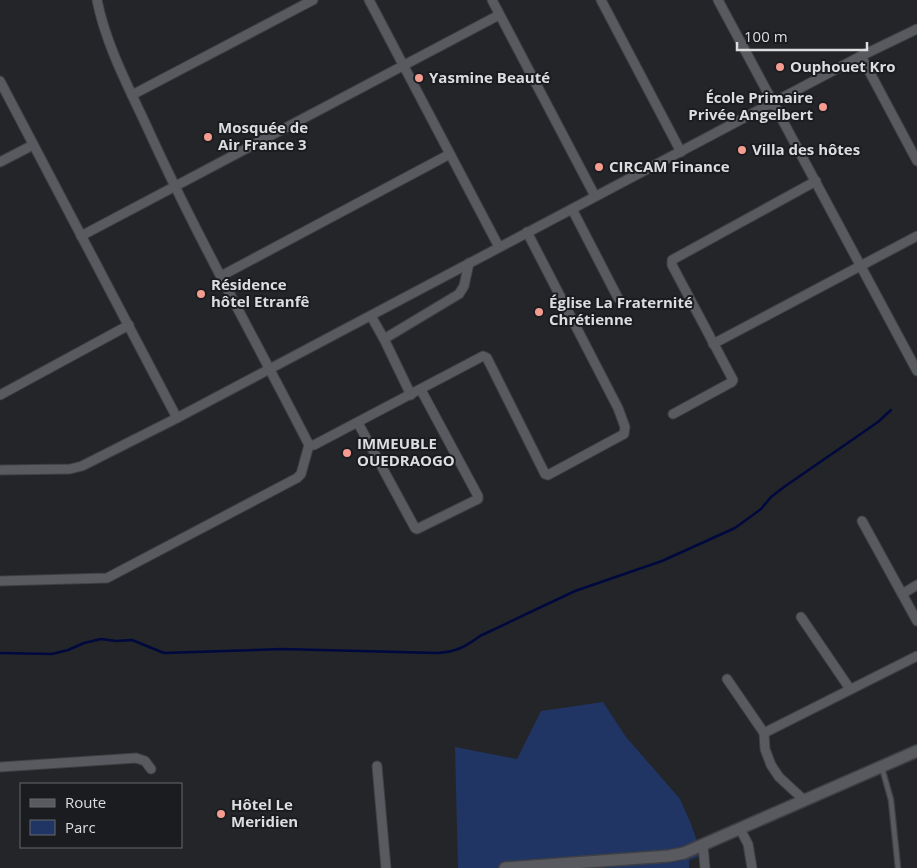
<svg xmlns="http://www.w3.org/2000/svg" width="917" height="868" font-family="'Open Sans',sans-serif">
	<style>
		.green { fill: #203563 }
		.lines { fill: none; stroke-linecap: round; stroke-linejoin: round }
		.stream { stroke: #00093e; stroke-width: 2.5 }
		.service-casing { stroke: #3e4043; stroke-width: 7 }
		.minor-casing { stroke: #3e4043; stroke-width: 11 }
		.tertiary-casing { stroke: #3e4043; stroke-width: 14 }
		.service { stroke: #585a5f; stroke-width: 4.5 }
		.minor { stroke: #585a5f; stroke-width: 9 }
		.tertiary { stroke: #585a5f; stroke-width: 11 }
		.poi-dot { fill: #f59c91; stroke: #1a1c20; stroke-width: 2 }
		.labels { text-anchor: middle; stroke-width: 4; stroke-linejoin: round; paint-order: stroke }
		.poi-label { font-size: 15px; font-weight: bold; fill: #dbdddf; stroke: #1a1c20; text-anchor: start }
	</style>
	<rect width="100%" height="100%" fill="#232529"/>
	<path class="green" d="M 603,702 L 626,737 L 680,799 L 691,824 L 702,855 L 689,860 L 689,868 L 458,868 L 455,747 L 517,759 L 541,711 Z"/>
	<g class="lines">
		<path class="stream" d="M 0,653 L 52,654 L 68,650 L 84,643 L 101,639 L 116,641 L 132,640 L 164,653 L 282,649 L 437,653 C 456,652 465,647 480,636 L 575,591 L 662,561 L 735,528 L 761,509 L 771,497 L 784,487 L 878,422 L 891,410"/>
		<defs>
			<path id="service" d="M 882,768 L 891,800 L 898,868"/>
			<g id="minor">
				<path d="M 369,0 L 499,247"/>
				<path d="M 492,0 L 595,196"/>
				<path d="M 601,0 L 681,152"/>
				<path d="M 718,0 L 917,371"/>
				<path d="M 861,56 L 917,161"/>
				<path d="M 0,81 L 177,418"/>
				<path d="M 132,95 L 313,0"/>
				<path d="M 0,162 L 33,145"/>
				<path d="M 572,209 L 618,298"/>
				<path d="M 81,236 L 499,15"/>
				<path d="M 221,276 L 450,154"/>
				<path d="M 371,316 L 384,339 L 411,395"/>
				<path d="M 384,339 L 459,294 L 464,286 L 469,263"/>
				<path d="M 713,344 L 917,236"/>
				<path d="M 0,395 L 129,325"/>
				<path d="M 673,414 L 732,382 L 733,380 L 672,265 L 672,260 L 816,181"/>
				<path d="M 358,423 L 415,528 L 417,529 L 478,499 L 478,496 L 421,390"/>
				<path d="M 309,445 L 314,445 L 483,356 L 487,358 L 545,474 L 548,475 L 624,434 L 625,427 L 618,408 L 527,232"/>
				<path d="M 0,470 L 70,469 L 82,466 L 177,418 L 861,56 L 917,29"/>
				<path d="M 862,521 L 917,621"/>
				<path d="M 0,581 L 107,578 L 297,478 L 301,474 L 309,445 C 255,339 196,235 147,127 C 128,86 106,45 97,0"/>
				<path d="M 902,594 L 917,585"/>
				<path d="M 801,617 L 850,689"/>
				<path d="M 727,679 L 764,733 L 765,749 L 771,765 L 779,777 L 804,800"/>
				<path d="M 764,733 L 917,656"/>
				<path d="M 377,766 L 386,868"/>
				<path d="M 0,767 L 136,758 L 145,761 L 151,769"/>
				<path d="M 740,829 L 748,844 L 752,868"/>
				<path d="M 703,845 L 705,868"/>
			</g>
			<path id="tertiary" d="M 505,868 L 669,856 L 684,853 L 917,751"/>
		</defs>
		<use href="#service" class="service-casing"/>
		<use href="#minor" class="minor-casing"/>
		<use href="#tertiary" class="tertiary-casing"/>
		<use href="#service" class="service"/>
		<use href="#minor" class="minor"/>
		<use href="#tertiary" class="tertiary"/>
	</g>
	<g class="poi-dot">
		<circle cx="780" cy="67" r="5"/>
		<circle cx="419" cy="78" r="5"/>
		<circle cx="823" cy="107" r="5"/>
		<circle cx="208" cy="137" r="5"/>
		<circle cx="742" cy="150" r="5"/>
		<circle cx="599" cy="167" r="5"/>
		<circle cx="201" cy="294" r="5"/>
		<circle cx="539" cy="312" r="5"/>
		<circle cx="347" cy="453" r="5"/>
		<circle cx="221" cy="814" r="5"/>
	</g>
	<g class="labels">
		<g class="poi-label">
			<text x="790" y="72">Ouphouet Kro</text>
			<text x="429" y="83">Yasmine Beauté</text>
			<text x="813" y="103" text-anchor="end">École Primaire<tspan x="813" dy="17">Privée Angelbert</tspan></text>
			<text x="218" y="133">Mosquée de<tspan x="218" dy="17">Air France 3</tspan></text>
			<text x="752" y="155">Villa des hôtes</text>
			<text x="609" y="172">CIRCAM Finance</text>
			<text x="211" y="290">Résidence<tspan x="211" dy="17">hôtel Etranfê</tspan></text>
			<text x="549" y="308">Église La Fraternité<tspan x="549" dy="17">Chrétienne</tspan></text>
			<text x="357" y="449">IMMEUBLE<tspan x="357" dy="17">OUEDRAOGO</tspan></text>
			<text x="231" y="810">Hôtel Le<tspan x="231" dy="17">Meridien</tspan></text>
		</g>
	</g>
	<rect x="20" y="783" width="162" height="65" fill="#1a1c20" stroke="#67696c"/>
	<rect x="30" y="799" width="25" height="8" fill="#585a5f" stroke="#67696c"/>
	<text x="65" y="808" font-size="15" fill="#dbdddf">Route</text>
	<rect x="30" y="820" width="25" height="15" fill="#203563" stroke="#67696c"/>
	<text x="65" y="833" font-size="15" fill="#dbdddf">Parc</text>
	<path d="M737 42v8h130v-8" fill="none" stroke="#dbdddf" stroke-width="2.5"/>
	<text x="744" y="42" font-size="15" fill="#dbdddf" stroke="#1a1c20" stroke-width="4" paint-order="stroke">100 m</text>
</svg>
